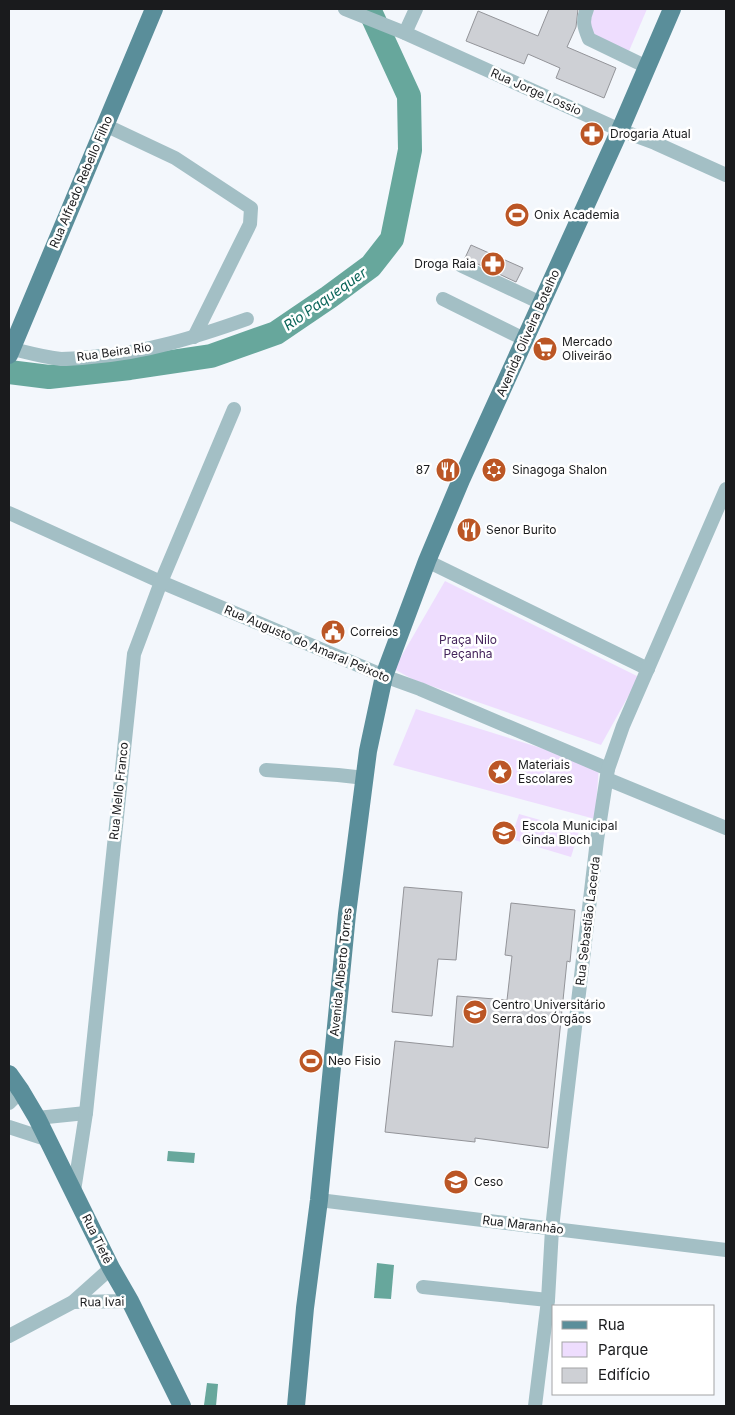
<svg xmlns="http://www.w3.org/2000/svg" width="735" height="1415" font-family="Inter,sans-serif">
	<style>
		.green { fill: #eeddfe }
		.water { fill: #67a79c }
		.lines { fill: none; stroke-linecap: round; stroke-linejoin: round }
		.river { stroke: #67a79c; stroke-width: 24 }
		.building { fill: #ced0d5; stroke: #939499 }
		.minor { stroke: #a3bfc5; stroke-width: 14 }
		.major { stroke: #5a8e9a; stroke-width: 18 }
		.labels { text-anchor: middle; stroke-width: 5; stroke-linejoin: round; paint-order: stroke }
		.street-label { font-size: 12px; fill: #1a1b1d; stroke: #fff }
		.poi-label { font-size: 12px; fill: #1a1b1d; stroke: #fff; text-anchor: start }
		.park-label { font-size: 12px; fill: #44245b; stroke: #fff }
		.water-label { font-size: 14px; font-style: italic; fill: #0b6559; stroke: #fff }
	</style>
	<rect width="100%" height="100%" fill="#f3f7fc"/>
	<g class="green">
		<path d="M 594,9 L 647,9 L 629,51 L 593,36 C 590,26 590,18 594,9 Z"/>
		<path d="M 445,581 L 639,677 L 601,745 L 414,680 L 394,669 Z"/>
		<path d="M 416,709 L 599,766 L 595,819 L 393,765 Z"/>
		<path d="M 519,814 L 579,831 L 571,857 L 511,839 Z"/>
	</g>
	<g class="water">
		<path d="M 168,1151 L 195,1153 L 194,1163 L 167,1161 Z"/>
		<path d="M 377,1263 L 394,1265 L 391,1299 L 374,1298 Z"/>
		<path d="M 207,1383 L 218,1384 L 216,1406 L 204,1405 Z"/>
	</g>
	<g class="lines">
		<path class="river" d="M 9,372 L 49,377 L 130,368 L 211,356 L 276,333 L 329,297 L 371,266 L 392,239 L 410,150 L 409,96 L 369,9"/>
	</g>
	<g class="building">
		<path d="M 549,9 L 578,9 L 576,27 L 567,47 L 616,68 L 604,98 L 556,78 L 560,68 L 528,54 L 524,64 L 466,41 L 478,11 L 538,36 Z"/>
		<path d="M 471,245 L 523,268 L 516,282 L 465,258 Z"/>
		<path d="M 404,887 L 462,892 L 456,960 L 438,959 L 432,1016 L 392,1012 Z"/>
		<path d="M 511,903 L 575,910 L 570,962 L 567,961 L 548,1148 L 475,1138 L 475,1142 L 385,1132 L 395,1041 L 453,1047 L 457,996 L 507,1000 L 512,956 L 505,955 Z"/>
	</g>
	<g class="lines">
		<g class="minor">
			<path d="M 345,9 L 405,33 L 620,130 L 655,143 L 726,175"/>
			<path d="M 587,9 C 582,21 584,27 589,39 L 647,67"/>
			<path d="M 405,33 L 416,9"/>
			<path d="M 105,125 L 175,158 L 251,208 L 250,224 L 194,337"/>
			<path d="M 462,266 L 541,303"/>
			<path d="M 443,299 L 524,339"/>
			<path d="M 9,348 C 26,352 43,357 61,359 C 71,359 81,358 91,357 C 145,353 196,337 247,319"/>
			<path d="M 9,513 L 161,582 L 384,676 L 420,689 L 608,769"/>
			<path d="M 427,561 L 648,669"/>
			<path d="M 266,770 L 338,775 L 365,778"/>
			<path d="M 607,779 L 726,828"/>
			<path d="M 9,1103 L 21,1091"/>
			<path d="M 37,1118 L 86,1113"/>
			<path d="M 9,1127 L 49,1140"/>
			<path d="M 74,1191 L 86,1113 L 134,654 L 161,582 L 234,409"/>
			<path d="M 319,1200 L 726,1250"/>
			<path d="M 423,1287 L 548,1300"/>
			<path d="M 73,1302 L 130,1301"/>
			<path d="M 9,1336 L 73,1302 L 111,1268"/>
			<path d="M 535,1406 L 548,1300 L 552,1229 L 560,1155 L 597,840 L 608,769 L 623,726 L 726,489"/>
		</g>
		<g class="major">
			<path d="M 9,355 L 154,9"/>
			<path d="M 9,1074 L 21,1091 L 37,1118 L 111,1268 L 130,1301 L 182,1406"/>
			<path d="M 296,1406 L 305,1308 L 319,1200 L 347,914 L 368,751 L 384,676 L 427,561 L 461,480 L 620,130 L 672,9"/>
		</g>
	</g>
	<defs>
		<symbol id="pharmacy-disc" viewBox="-11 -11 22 22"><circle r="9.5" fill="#bb5625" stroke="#fff"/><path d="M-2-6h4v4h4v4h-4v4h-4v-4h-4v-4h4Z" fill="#fff"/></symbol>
		<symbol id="stadium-disc" viewBox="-11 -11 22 22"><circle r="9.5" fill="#bb5625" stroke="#fff"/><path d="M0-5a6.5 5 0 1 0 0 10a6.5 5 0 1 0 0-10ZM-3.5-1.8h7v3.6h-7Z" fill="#fff"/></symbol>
		<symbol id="supermarket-disc" viewBox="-11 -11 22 22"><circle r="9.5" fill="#bb5625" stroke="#fff"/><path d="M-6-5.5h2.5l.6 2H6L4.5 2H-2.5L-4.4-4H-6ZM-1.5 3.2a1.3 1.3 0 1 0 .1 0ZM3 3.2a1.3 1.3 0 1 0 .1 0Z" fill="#fff"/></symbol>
		<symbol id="restaurant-disc" viewBox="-11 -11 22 22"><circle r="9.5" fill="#bb5625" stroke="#fff"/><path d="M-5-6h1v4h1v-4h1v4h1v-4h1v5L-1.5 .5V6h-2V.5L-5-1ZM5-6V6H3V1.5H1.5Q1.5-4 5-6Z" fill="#fff"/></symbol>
		<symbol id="synagogue-disc" viewBox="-11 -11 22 22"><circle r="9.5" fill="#bb5625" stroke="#fff"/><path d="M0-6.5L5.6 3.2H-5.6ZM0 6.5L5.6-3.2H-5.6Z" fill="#fff"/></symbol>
		<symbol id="civic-disc" viewBox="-11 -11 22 22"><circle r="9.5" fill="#bb5625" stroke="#fff"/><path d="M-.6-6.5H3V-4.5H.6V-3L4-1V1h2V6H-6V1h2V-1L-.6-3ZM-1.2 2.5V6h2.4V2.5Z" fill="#fff"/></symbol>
		<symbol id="sight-disc" viewBox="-11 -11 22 22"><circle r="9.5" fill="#bb5625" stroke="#fff"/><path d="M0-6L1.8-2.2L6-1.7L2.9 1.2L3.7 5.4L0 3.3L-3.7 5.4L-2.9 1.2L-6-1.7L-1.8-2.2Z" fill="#fff"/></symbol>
		<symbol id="school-disc" viewBox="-11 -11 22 22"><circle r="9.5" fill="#bb5625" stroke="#fff"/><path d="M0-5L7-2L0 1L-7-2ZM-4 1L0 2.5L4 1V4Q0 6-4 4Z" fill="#fff"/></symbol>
		<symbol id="university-disc" viewBox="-11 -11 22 22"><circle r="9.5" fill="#bb5625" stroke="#fff"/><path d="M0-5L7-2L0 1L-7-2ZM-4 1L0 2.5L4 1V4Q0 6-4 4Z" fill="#fff"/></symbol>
	</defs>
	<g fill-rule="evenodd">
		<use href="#pharmacy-disc" x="578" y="120" width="28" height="28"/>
		<use href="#stadium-disc" x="503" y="201" width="28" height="28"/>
		<use href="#pharmacy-disc" x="479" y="250" width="28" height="28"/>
		<use href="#supermarket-disc" x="531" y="335" width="28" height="28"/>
		<use href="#restaurant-disc" x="434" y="456" width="28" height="28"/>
		<use href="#synagogue-disc" x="480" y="456" width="28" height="28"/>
		<use href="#restaurant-disc" x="455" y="516" width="28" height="28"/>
		<use href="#civic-disc" x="319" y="618" width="28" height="28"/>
		<use href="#sight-disc" x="486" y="758" width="28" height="28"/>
		<use href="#school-disc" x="490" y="819" width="28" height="28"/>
		<use href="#university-disc" x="461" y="998" width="28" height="28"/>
		<use href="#stadium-disc" x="297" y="1047" width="28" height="28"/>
		<use href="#school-disc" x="442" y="1168" width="28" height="28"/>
	</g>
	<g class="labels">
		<g class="street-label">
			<text transform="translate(536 92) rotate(24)" y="4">Rua Jorge Lossio</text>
			<text transform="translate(81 182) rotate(-67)" y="4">Rua Alfredo Rebello Filho</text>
			<text transform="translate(528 333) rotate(-66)" y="4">Avenida Oliveira Botelho</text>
			<text transform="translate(114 352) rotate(-8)" y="4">Rua Beira Rio</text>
			<text transform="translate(307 644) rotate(23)" y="4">Rua Augusto do Amaral Peixoto</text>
			<text transform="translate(119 791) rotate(-84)" y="4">Rua Mello Franco</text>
			<text transform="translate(588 921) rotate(-83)" y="4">Rua Sebastião Lacerda</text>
			<text transform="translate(341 972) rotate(-84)" y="4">Avenida Alberto Torres</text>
			<text transform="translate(523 1225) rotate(7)" y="4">Rua Maranhão</text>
			<text transform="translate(97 1239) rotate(64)" y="4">Rua Tietê</text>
			<text transform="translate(102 1302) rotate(-1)" y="4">Rua Ivai</text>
		</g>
		<g class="poi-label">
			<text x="610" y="138">Drogaria Atual</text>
			<text x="534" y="219">Onix Academia</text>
			<text x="476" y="268" text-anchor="end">Droga Raia</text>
			<text x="562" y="346">Mercado<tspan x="562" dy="14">Oliveirão</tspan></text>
			<text x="430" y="474" text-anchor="end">87</text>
			<text x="512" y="474">Sinagoga Shalon</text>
			<text x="486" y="534">Senor Burito</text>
			<text x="350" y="636">Correios</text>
			<text x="518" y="769">Materiais<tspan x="518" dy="14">Escolares</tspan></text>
			<text x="522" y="830">Escola Municipal<tspan x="522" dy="14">Ginda Bloch</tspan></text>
			<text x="492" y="1009">Centro Universitário<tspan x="492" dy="14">Serra dos Órgãos</tspan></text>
			<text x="328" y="1065">Neo Fisio</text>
			<text x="474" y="1186">Ceso</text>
		</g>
		<g class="park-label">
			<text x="468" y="644">Praça Nilo<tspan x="468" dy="14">Peçanha</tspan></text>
		</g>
		<g class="water-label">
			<text transform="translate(325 299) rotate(-35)" y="5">Rio Paquequer</text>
		</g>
	</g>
	<rect width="735" height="1415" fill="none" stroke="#1a1b1d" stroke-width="20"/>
	<rect x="552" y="1305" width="162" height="90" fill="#ffffff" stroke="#a3a4a5"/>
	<rect x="562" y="1321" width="25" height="8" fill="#5a8e9a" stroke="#a3a4a5"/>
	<text x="598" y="1330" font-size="15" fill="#1a1b1d">Rua</text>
	<rect x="562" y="1342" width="25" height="15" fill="#eeddfe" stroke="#a3a4a5"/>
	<text x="598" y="1355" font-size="15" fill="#1a1b1d">Parque</text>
	<rect x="562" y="1368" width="25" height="15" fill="#ced0d5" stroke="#a3a4a5"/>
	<text x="598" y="1380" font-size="15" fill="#1a1b1d">Edifício</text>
</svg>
